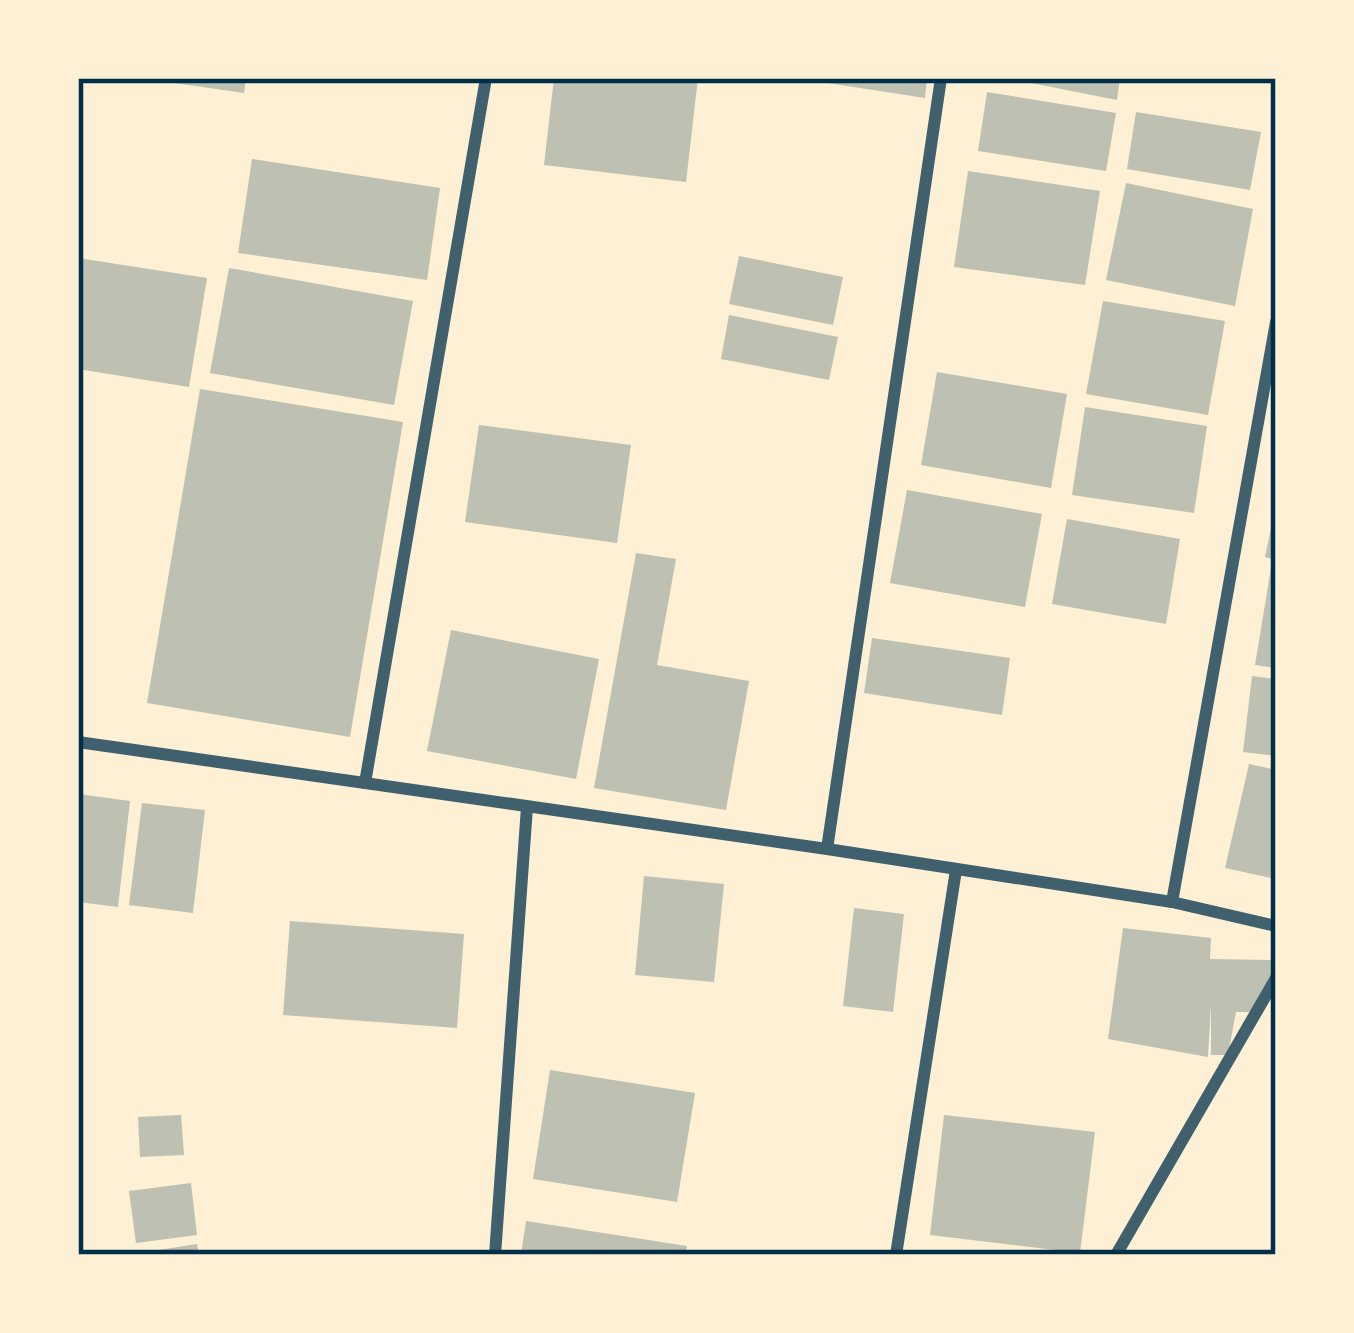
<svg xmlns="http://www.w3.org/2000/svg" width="1354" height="1333" font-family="Barlow,sans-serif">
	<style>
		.building { fill: #bec0b2 }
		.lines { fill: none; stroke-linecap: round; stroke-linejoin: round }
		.minor { stroke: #3f606c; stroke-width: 12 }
		.neatline { fill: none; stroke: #003049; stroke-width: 4.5 }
	</style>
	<rect width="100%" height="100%" fill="#fdf0d5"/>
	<g class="building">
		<path d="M 140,78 L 246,78 L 244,93 Z"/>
		<path d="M 554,78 L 698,78 L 686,182 L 544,165 Z"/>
		<path d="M 795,78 L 927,78 L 925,98 Z"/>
		<path d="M 1006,78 L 1120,78 L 1117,100 Z"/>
		<path d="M 987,92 L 1116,113 L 1106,171 L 978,151 Z"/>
		<path d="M 1136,112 L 1261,132 L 1250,190 L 1127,169 Z"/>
		<path d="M 252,159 L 440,188 L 427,280 L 238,253 Z"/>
		<path d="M 968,171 L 1100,191 L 1085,285 L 954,267 Z"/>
		<path d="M 1126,183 L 1253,209 L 1235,306 L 1106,280 Z"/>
		<path d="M 739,256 L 843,277 L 833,325 L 729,304 Z"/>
		<path d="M 78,258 L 207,278 L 189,387 L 78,369 Z"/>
		<path d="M 229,268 L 413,301 L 394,405 L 210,373 Z"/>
		<path d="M 1103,301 L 1225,321 L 1208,415 L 1086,394 Z"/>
		<path d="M 729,315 L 838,337 L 829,380 L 721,359 Z"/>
		<path d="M 937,372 L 1067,394 L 1051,488 L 921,465 Z"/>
		<path d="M 200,389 L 403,422 L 350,737 L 147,703 Z"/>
		<path d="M 1085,407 L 1207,426 L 1194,513 L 1072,495 Z"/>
		<path d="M 479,425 L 631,445 L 617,543 L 465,522 Z"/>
		<path d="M 907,490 L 1042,514 L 1025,607 L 890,583 Z"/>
		<path d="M 1274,515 L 1276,515 L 1276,560 L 1265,557 Z"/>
		<path d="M 1067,519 L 1180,539 L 1166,624 L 1052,604 Z"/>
		<path d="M 636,553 L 676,559 L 657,665 L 749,681 L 726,810 L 594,788 Z"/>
		<path d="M 1271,568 L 1276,569 L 1276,668 L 1255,665 Z"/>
		<path d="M 451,630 L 599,659 L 576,779 L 427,751 Z"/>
		<path d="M 872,638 L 1010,658 L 1002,715 L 864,693 Z"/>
		<path d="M 1252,676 L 1276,679 L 1276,756 L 1243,752 Z"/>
		<path d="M 1249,764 L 1276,770 L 1276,879 L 1225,868 Z"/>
		<path d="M 78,794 L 130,801 L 118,907 L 78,902 Z"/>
		<path d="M 142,803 L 205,810 L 193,913 L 129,905 Z"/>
		<path d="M 644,876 L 724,884 L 714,982 L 635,975 Z"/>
		<path d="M 854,908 L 904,914 L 893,1012 L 843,1006 Z"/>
		<path d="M 290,921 L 464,934 L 457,1028 L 283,1015 Z"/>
		<path d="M 1123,928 L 1211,938 L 1210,959 L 1276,960 L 1276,971 L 1250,1012 L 1236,1012 L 1228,1055 L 1211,1055 L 1211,1004 L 1208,1057 L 1108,1039 Z"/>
		<path d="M 550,1070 L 695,1093 L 677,1202 L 533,1179 Z"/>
		<path d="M 181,1115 L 184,1155 L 140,1157 L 138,1117 Z"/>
		<path d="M 944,1115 L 1095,1132 L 1080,1253 L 930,1235 Z"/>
		<path d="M 191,1183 L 197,1235 L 136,1243 L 129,1191 Z"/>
		<path d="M 526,1221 L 687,1246 L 685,1255 L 521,1255 Z"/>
		<path d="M 197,1244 L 199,1255 L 146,1255 L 146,1252 Z"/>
	</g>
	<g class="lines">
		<g class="minor">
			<path d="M 78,742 L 827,849 L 1172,902 L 1276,926"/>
			<path d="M 365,783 L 486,78"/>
			<path d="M 827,849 L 941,78"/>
			<path d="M 1172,902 L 1276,322"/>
			<path d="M 495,1255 L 527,807"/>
			<path d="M 896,1255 L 956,870"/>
			<path d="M 1116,1255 L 1276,978"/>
		</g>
	</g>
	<rect width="1354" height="1333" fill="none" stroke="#fdf0d5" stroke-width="162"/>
	<rect x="81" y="81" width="1192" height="1171" class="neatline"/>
</svg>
